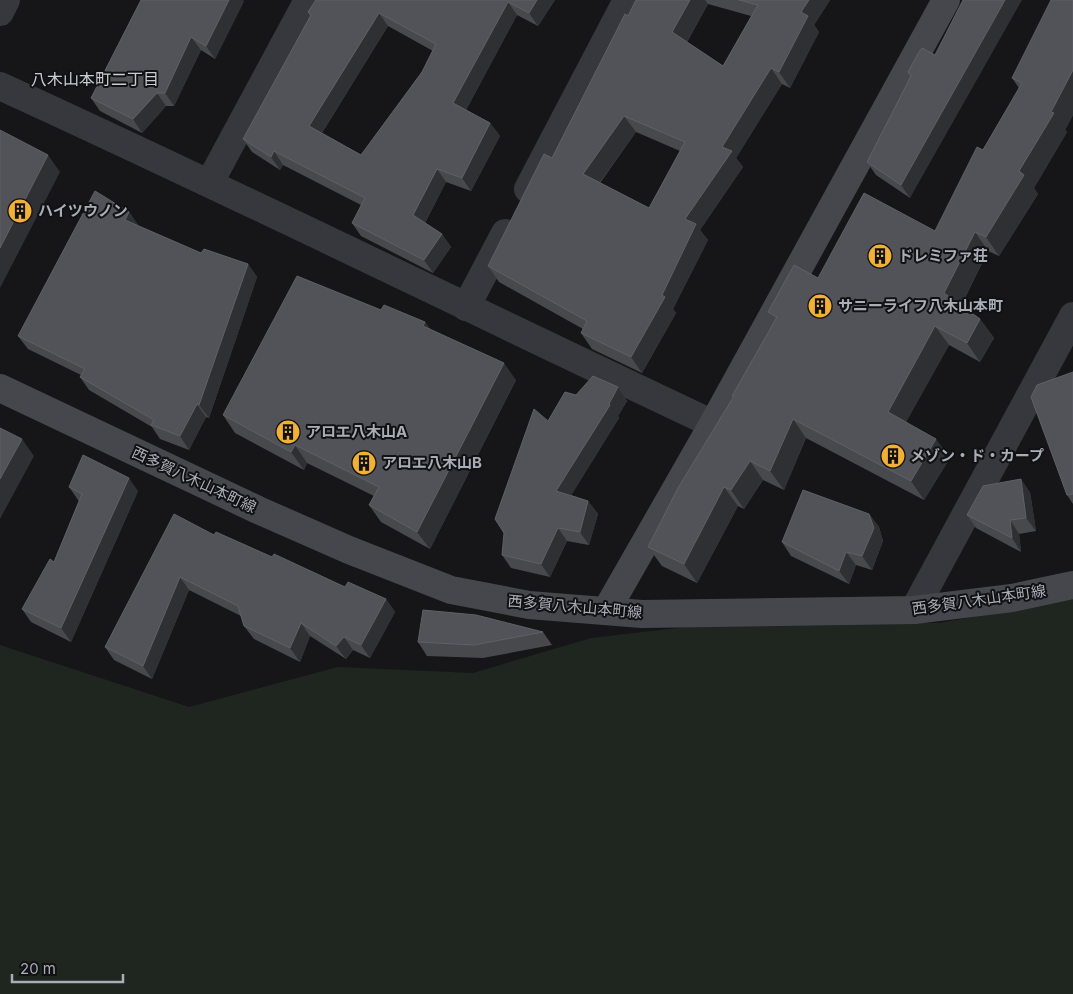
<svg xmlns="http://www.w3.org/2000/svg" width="1073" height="994" font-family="Inter,'Noto Sans JP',sans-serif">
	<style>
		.green { fill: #1e261f }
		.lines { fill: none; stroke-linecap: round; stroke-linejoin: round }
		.street { stroke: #37383d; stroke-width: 28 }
		.secondary { stroke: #45474d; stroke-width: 28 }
		.wall { fill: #47494d; fill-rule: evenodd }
		.shaded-wall { fill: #2f3033 }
		.building { fill: #525359; stroke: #5f6168; fill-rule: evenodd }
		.labels { text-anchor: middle; stroke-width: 4; stroke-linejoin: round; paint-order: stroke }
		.poi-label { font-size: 15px; font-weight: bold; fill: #a8adb8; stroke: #111113; text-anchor: start }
		.street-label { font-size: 15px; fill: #a8adb8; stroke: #111113 }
		.neighbourhood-label { font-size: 16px; fill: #c9ccd4; stroke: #111113 }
	</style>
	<rect width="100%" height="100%" fill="#161618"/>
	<path class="green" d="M 1073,599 L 1073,994 L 0,994 L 0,645 L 189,707 L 338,667 L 473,673 L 591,638 L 729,622 L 939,623 Z"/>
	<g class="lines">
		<g class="street">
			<path d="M 0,12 L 6,0"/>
			<path d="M 0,86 C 239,195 475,312 713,424"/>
			<path d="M 210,182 L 308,0"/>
			<path d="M 528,189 L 627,0"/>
			<path d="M 466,307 L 505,233"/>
			<path d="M 914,610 L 1073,316"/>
		</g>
		<g class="secondary">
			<path d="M 0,388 L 258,510 L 349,550 L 451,590 L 529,605 L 642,614 L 914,610 L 1012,598 L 1073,585"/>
			<path d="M 606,611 L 713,424 L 946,0"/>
		</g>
	</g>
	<g class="wall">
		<path d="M 316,0 L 555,0 L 538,26 L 517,15 L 466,110 L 490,123 L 500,136 L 471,191 L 446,182 L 425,223 L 442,234 L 451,247 L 433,273 L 361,236 L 352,223 L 361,205 L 283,165 L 280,170 L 252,152 L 243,139 L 310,16 L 308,12 ZM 388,26 L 433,51 L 422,72 L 361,155 L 322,133 Z"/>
		<path d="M 636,0 L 830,0 L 814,25 L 819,32 L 790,88 L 782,84 L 736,158 L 743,167 L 700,230 L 708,240 L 673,309 L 676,313 L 642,373 L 592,349 L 581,333 L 583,329 L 499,282 L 488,266 L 552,158 ZM 708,4 L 751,16 L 723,66 L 687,42 ZM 636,132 L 680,151 L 649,208 L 600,183 Z"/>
		<path d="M 1073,0 L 1073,115 L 1065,130 L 1067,132 L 1034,188 L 1038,194 L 999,256 L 988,251 L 961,306 L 980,319 L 994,338 L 980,362 L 949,345 L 906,422 L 950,458 L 924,500 L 806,438 L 784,490 L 763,480 L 744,509 L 738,506 L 697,583 L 662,566 L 648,547 L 733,397 L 732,396 L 775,321 L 768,312 L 818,278 L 935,231 L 1019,88 L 1012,78 Z"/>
		<path d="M 244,1 L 215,59 L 201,50 L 174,106 L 166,106 L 142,133 L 100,111 L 91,98 Z"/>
		<path d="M 935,55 L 910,198 L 876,175 L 867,162 L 911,77 L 908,72 Z"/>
		<path d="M 129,212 L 138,225 L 138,226 L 201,253 L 248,264 L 257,277 L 209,418 L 206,417 L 189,450 L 160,439 L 152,427 L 89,390 L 80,377 L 81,375 L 28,349 L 18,336 Z"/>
		<path d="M 381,310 L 425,322 L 430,329 L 516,380 L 430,549 L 381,522 L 369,505 L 374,496 L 307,463 L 304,470 L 235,433 L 223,415 Z"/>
		<path d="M 1073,372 L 1073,504 L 1067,495 Z"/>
		<path d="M 618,387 L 627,401 L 618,416 L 619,418 L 571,495 L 588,501 L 598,514 L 589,545 L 567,541 L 550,577 L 511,568 L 502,555 L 548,421 Z"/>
		<path d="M 69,487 L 138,491 L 71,642 L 31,622 L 22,609 L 54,562 L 79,501 L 78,500 Z"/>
		<path d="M 1030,492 L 1036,531 L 1019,534 L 1021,552 L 976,528 L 967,515 Z"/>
		<path d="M 869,514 L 879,527 L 883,541 L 872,570 L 856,565 L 849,584 L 791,556 L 782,542 Z"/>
		<path d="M 214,535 L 272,557 L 345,587 L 386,599 L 395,612 L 370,658 L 353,650 L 346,659 L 310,636 L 300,662 L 254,639 L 244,626 L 241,616 L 189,590 L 152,679 L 114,660 L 105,647 Z"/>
		<path d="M 543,632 L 552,645 L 483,658 L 427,656 L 418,642 Z"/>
	</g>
	<g class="shaded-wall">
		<path d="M 229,0 L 243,0 L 244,1 L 215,59 L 206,46 Z"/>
		<path d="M 537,0 L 555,0 L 538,26 L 529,13 Z"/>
		<path d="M 690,0 L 705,0 L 708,4 L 683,48 L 672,32 Z"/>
		<path d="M 809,0 L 830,0 L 814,25 L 819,32 L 790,88 L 779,72 L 801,12 Z"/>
		<path d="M 1005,0 L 1022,0 L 910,198 L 901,185 Z"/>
		<path d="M 508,2 L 517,15 L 463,116 L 453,103 Z"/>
		<path d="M 379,13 L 388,26 L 318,139 L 309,126 Z"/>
		<path d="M 191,37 L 201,50 L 174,106 L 165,93 Z"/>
		<path d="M 771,68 L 782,84 L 736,158 L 743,167 L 700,230 L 708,240 L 673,309 L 676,313 L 642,373 L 631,357 L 662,295 L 685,219 L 722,147 Z"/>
		<path d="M 1073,70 L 1073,115 L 1065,130 L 1067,132 L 1034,188 L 1038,194 L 999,256 L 986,237 L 1019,171 Z"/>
		<path d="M 157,93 L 166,106 L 142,133 L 133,119 Z"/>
		<path d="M 624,116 L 636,132 L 594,190 L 583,174 Z"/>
		<path d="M 490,123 L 500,136 L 471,191 L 462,178 Z"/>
		<path d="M 274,151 L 283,165 L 280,170 L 271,157 Z"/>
		<path d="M 48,155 L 60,172 L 0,288 L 0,248 Z"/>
		<path d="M 437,169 L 446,182 L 422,228 L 413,215 Z"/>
		<path d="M 129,212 L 138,225 L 134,234 L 125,220 Z"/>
		<path d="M 975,232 L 988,251 L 957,313 L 944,293 Z"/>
		<path d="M 442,234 L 451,247 L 433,273 L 424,260 Z"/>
		<path d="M 248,264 L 257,277 L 209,418 L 199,405 Z"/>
		<path d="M 980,319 L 994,338 L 980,362 L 967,343 Z"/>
		<path d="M 425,322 L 437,339 L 423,326 Z"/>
		<path d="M 935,326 L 949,345 L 901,431 L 888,412 Z"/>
		<path d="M 504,363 L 516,380 L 430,549 L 417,532 Z"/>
		<path d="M 618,387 L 627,401 L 618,416 L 619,418 L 566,504 L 556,491 Z"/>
		<path d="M 197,404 L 206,417 L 189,450 L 180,436 Z"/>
		<path d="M 793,419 L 806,438 L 784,490 L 770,471 Z"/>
		<path d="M 22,439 L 34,456 L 0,519 L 0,479 Z"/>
		<path d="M 936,439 L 950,458 L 924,500 L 911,481 Z"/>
		<path d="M 295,445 L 307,463 L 304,470 L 291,452 Z"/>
		<path d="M 750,461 L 763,480 L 744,509 L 731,490 Z"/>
		<path d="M 129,478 L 138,491 L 71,642 L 61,628 Z"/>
		<path d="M 1021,479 L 1030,492 L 1036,531 L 1026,518 Z"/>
		<path d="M 724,487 L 738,506 L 697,583 L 684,564 Z"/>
		<path d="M 588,501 L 598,514 L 589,545 L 580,532 Z"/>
		<path d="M 869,514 L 879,527 L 883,541 L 872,570 L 862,556 Z"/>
		<path d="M 1010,520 L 1019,534 L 1021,552 L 1012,538 Z"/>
		<path d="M 558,528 L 567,541 L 550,577 L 541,564 Z"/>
		<path d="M 846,552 L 856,565 L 849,584 L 839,571 Z"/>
		<path d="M 180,577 L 189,590 L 152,679 L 143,666 Z"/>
		<path d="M 386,599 L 395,612 L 370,658 L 361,645 Z"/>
		<path d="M 301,623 L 310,636 L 300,662 L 290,648 Z"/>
		<path d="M 344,637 L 353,650 L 346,659 L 336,646 Z"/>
	</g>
	<g class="building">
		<path d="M 141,0 L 229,0 L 206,46 L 191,37 L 165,93 L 157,93 L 133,119 L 91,98 Z"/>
		<path d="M 316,0 L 537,0 L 529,13 L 508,2 L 453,103 L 490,123 L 462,178 L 437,169 L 413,215 L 442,234 L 424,260 L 352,223 L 365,198 L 274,151 L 271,157 L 243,139 L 311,15 L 308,12 ZM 379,13 L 436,44 L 422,72 L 361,155 L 309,126 Z"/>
		<path d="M 636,0 L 690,0 L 672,32 L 723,66 L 758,5 L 739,0 L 809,0 L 801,12 L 808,16 L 779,72 L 771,68 L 722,147 L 732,151 L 685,219 L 696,224 L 662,295 L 665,297 L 631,357 L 581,333 L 587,321 L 488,266 L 544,154 L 552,158 L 625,14 L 628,16 ZM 624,116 L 685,142 L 649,208 L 583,174 Z"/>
		<path d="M 963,0 L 1005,0 L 901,185 L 867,162 L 911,76 L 908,72 L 919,52 L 922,48 L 935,55 Z"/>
		<path d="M 1051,0 L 1073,0 L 1073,70 L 1051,112 L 1054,113 L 1019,171 L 1024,175 L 986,237 L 975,232 L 944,293 L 980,319 L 967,343 L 935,326 L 888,412 L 936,439 L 911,481 L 793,419 L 770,471 L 750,461 L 731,490 L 724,487 L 684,564 L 648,547 L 678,488 L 734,396 L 732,396 L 777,317 L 768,312 L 794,265 L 818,278 L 864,193 L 935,231 L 977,147 L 983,150 L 1022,83 L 1012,78 Z"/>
		<path d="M 0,130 L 48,155 L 0,248 Z"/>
		<path d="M 95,191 L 129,212 L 125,220 L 201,253 L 204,249 L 248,264 L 199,405 L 197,404 L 180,436 L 151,425 L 154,420 L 80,377 L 85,369 L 18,336 Z"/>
		<path d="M 297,276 L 381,310 L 384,305 L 425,322 L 423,326 L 504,363 L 417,532 L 369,505 L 379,487 L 295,445 L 291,452 L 223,415 Z"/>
		<path d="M 1073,372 L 1073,494 L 1067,495 L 1031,397 L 1037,385 Z"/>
		<path d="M 593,376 L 618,387 L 609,404 L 610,405 L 556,491 L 588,501 L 580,532 L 558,528 L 541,564 L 502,555 L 504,533 L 495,519 L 534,409 L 548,421 L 565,392 L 576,395 Z"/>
		<path d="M 0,428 L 22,439 L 0,479 Z"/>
		<path d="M 83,455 L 129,478 L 61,628 L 22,609 L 50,559 L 54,562 L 82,494 L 69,487 Z"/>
		<path d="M 1021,479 L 1026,518 L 1010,520 L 1012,538 L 967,515 L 983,486 Z"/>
		<path d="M 803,490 L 869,514 L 874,528 L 862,556 L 846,552 L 839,571 L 782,542 Z"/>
		<path d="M 174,514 L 214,535 L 216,532 L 272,557 L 274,554 L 345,587 L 348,582 L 386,599 L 361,645 L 344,637 L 336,646 L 301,623 L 290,648 L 244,626 L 238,606 L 180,577 L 143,666 L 105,647 Z"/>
		<path d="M 423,610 L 476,615 L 543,632 L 474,645 L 418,642 Z"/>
	</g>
	<defs>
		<symbol id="building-disc" viewBox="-11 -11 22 22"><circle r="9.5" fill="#f2b134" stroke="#111113"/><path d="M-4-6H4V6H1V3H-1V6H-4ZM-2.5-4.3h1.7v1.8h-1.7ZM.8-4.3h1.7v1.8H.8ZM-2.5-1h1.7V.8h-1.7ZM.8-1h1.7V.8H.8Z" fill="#111"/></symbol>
	</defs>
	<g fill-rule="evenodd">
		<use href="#building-disc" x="6" y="197" width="28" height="28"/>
		<use href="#building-disc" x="866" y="242" width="28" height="28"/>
		<use href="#building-disc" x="806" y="292" width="28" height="28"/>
		<use href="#building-disc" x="274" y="418" width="28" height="28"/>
		<use href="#building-disc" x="879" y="442" width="28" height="28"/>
		<use href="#building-disc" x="350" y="449" width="28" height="28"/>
	</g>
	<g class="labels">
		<g class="poi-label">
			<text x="38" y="216">ハイツウノン</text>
			<text x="898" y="261">ドレミファ荘</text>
			<text x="838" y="311">サニーライフ八木山本町</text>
			<text x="306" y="437">アロエ八木山A</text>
			<text x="910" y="461">メゾン・ド・カープ</text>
			<text x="382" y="468">アロエ八木山B</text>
		</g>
		<g class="street-label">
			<text transform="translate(194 480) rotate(25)" y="5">西多賀八木山本町線</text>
			<text transform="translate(979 600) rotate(-8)" y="5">西多賀八木山本町線</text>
			<text transform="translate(575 607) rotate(5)" y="5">西多賀八木山本町線</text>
		</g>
		<g class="neighbourhood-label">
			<text x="95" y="85">八木山本町二丁目</text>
		</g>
	</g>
	<path d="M12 974v8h111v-8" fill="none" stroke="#a8adb8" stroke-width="2.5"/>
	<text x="20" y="974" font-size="15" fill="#a8adb8" stroke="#111113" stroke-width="4" paint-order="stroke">20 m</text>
</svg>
